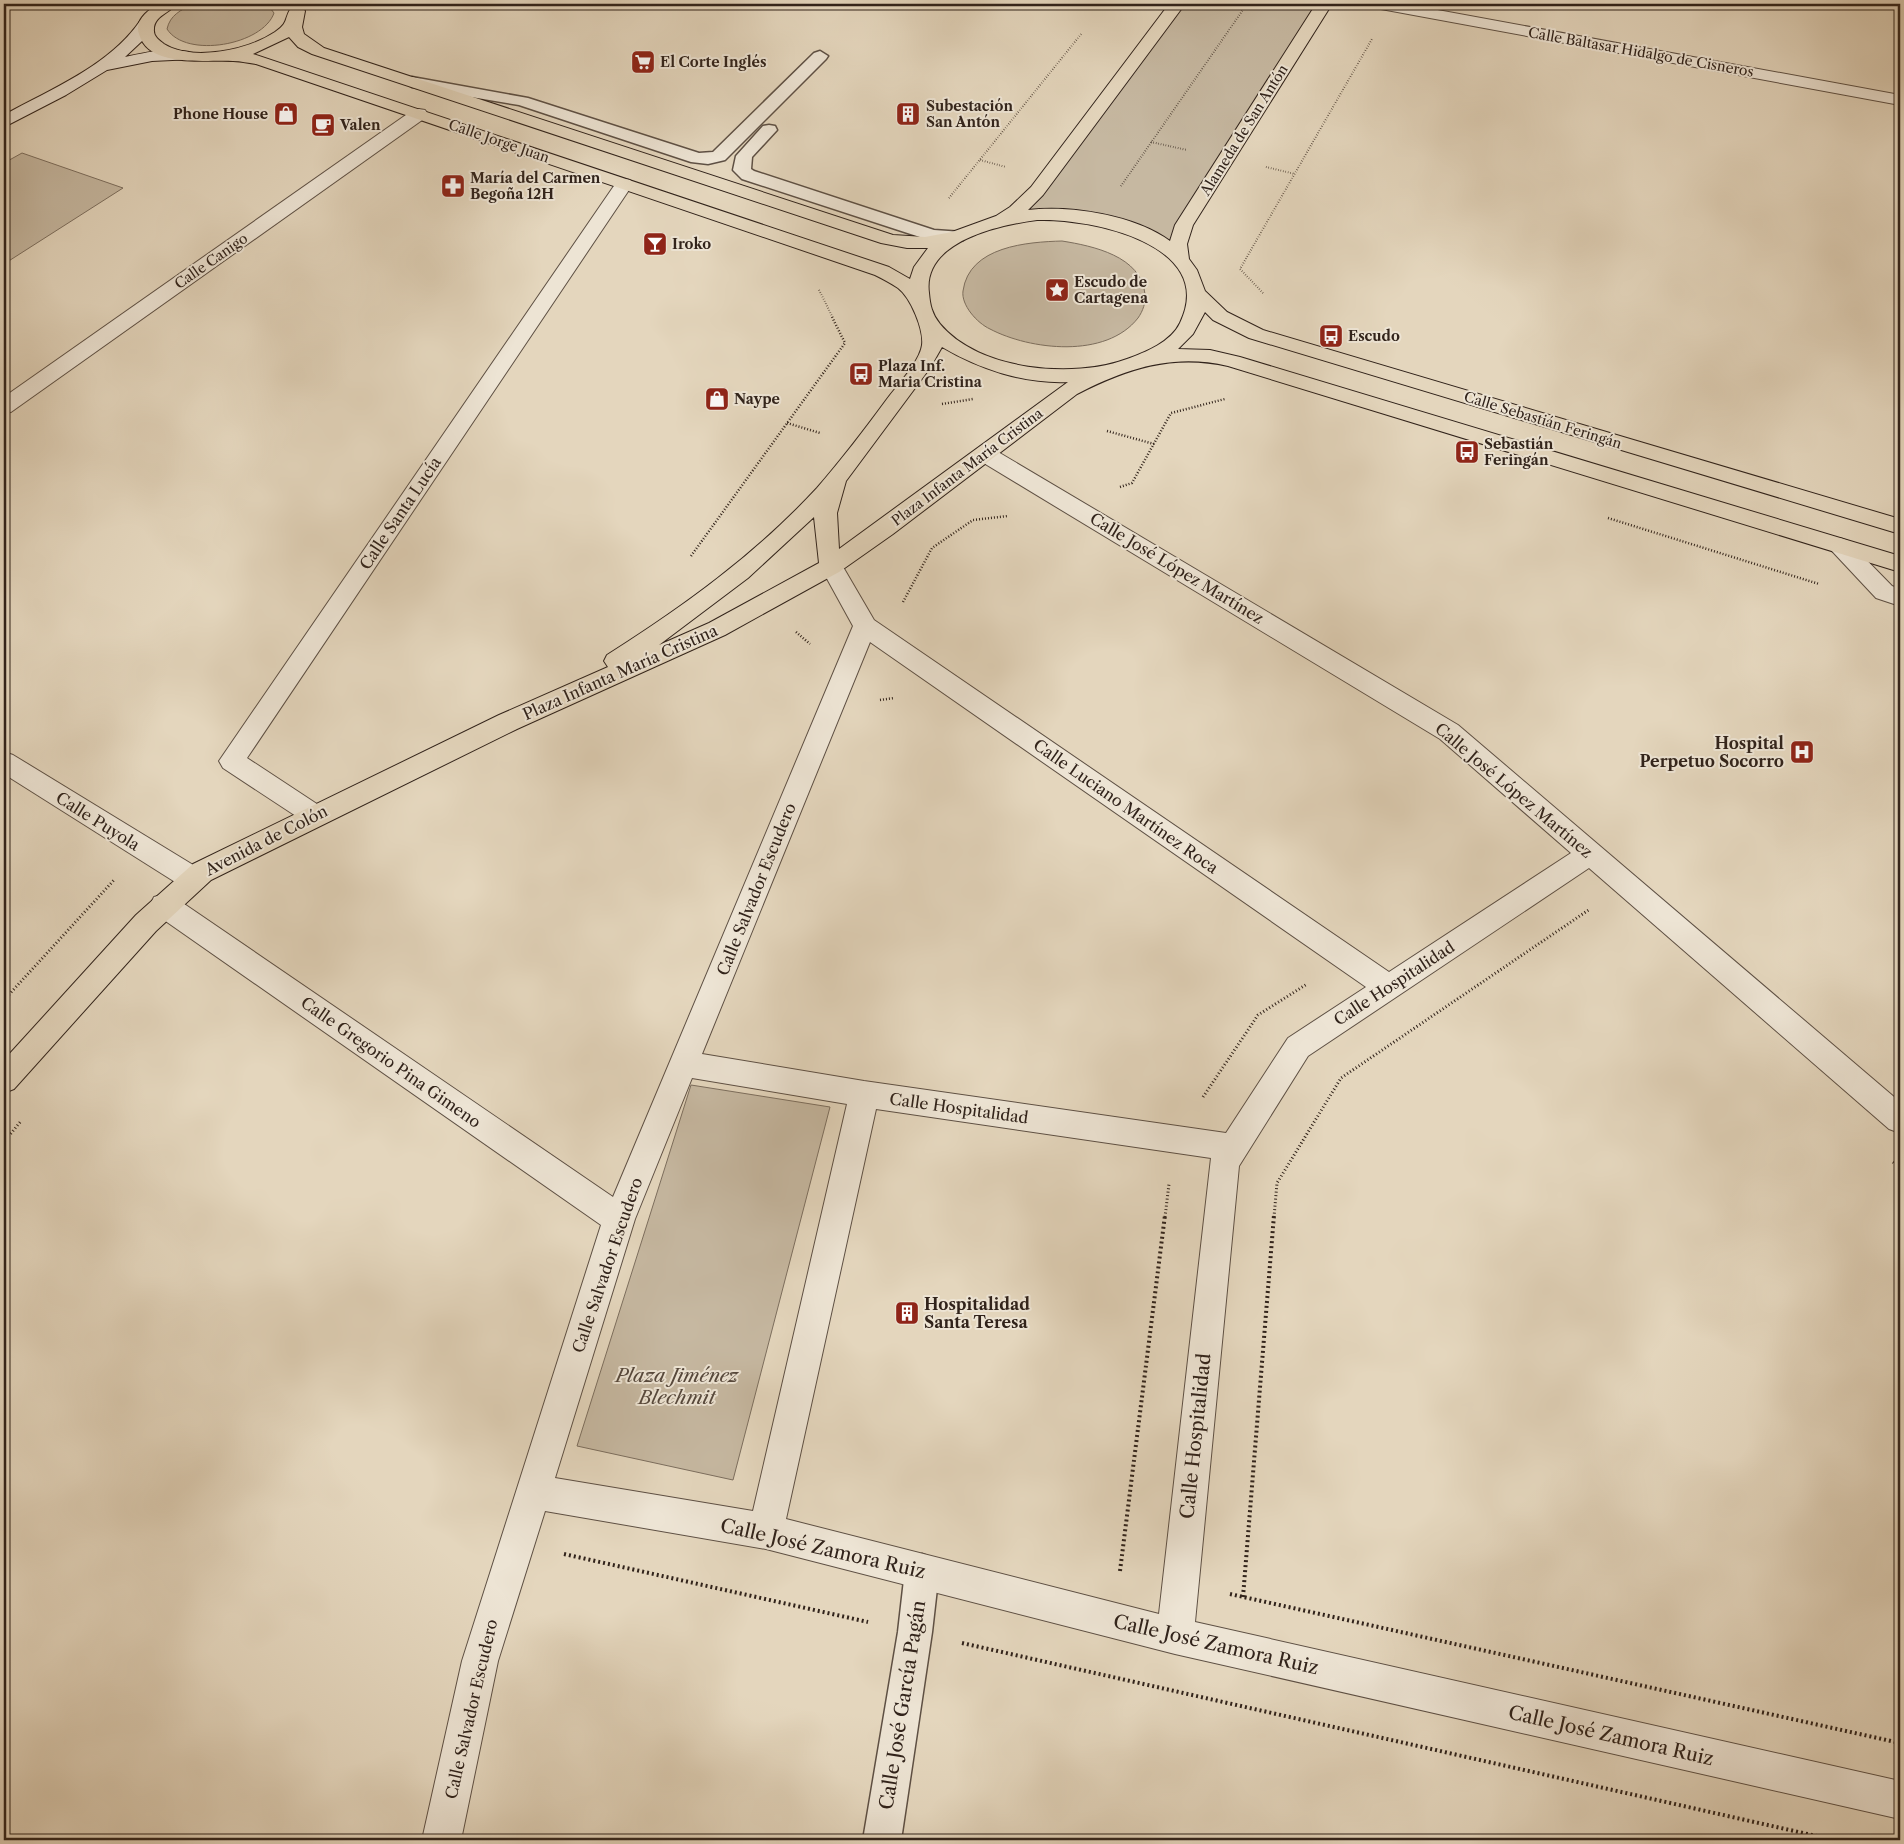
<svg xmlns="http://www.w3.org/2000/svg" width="1904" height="1844" font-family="'Libre Caslon Text',serif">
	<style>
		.green { fill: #c6b8a1; stroke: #7c6e5e }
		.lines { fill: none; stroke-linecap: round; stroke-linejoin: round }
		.lane-casing { stroke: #5e5044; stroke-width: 3 }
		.street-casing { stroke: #5e5044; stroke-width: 2 }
		.secondary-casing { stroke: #31231b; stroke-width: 2 }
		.primary-casing { stroke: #31231b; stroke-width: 2 }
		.path-far3 { stroke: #31231b; stroke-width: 2; stroke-dasharray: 0.5 2; stroke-linecap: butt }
		.path-far2 { stroke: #31231b; stroke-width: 2.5; stroke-dasharray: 1 2; stroke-linecap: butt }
		.path-far1 { stroke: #31231b; stroke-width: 3; stroke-dasharray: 1 2.5; stroke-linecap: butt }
		.path { stroke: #31231b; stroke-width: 4; stroke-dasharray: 2 3; stroke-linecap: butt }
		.lane { fill: #ede4d4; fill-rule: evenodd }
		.street { fill: #ede4d4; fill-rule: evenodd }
		.secondary { fill: #ede4d4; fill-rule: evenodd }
		.primary { fill: #e4d6bd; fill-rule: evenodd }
		.labels { text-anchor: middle; stroke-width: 4; stroke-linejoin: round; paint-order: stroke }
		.far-street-label { font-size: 14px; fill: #31231b; stroke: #ede4d4 }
		.far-poi-label { font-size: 14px; font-weight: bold; fill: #31231b; stroke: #ede4d4; text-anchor: start }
		.street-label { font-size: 16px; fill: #31231b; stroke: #ede4d4 }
		.poi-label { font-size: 16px; font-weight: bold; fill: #31231b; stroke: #ede4d4; text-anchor: end }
		.near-park-label { font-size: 19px; font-style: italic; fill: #56483c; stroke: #ede4d4 }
		.near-street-label { font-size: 19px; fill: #31231b; stroke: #ede4d4 }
	</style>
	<rect width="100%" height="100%" fill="#e4d6bd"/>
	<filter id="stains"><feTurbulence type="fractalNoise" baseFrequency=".004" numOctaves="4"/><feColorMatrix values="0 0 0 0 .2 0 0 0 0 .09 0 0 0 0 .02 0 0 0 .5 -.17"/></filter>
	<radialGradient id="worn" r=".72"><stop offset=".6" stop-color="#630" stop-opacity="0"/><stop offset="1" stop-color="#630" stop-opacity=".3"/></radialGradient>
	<g class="green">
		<path d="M 193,4 L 267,4 L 274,13 C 263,45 186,59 167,29 C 170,15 181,10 193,4 Z"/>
		<path d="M 1177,4 L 1324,4 L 1184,225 L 1178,244 L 1133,229 L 1012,214 L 1037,191 Z"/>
		<path d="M 22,153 L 123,188 L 4,264 L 4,163 Z"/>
		<path d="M 1062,241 C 1093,246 1141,256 1145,294 C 1146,302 1143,311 1138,318 C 1106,359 1030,350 990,329 C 977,323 961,305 963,291 C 969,246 1028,242 1062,241 Z"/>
		<path d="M 691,1085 L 830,1107 L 733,1480 L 577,1446 Z"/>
	</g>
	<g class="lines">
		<defs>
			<g id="lane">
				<path d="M 820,51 L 828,56 L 826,59 L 725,160 L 708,164 L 691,162 L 519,105 L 412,87 L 404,82 L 412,77 L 528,98 L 699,153 L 713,152 L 814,53 Z"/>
				<path d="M 769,125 L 775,126 L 777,130 L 752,157 L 751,169 L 754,171 L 934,230 L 963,232 L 966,236 L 963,240 L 926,239 L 742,179 L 733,170 L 736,156 L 763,126 Z"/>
				<path d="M 922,1554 L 934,1559 L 939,1571 L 932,1632 L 901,1840 L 863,1840 L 898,1632 L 905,1571 L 910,1559 Z"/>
			</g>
			<g id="street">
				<path d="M 1373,4 L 1405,4 L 1900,95 L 1900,105 L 1381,9 Z"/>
				<path d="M 419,109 L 425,110 L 428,114 L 425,118 L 11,412 L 4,413 L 4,397 L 413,110 Z"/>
				<path d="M 624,179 L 630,180 L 633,184 L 247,758 L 323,808 L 327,815 L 323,822 L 314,825 L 305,822 L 223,768 L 219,761 L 618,180 Z"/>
				<path d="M 985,447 L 993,449 L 1458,725 L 1900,1102 L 1900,1133 L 1889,1129 L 1589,868 L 1308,1056 L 1239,1166 L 1195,1622 L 1900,1781 L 1900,1819 L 1175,1654 L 766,1549 L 545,1511 L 498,1661 L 461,1840 L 422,1840 L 462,1661 L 601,1225 L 154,913 L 150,905 L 154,897 L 164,894 L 174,897 L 613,1197 L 853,626 L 820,566 L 823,560 L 831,558 L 839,560 L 874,620 L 1389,972 L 1571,853 L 1440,739 L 977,459 L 974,454 L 977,449 ZM 870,642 L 1366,987 L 1288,1038 L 1226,1133 L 864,1081 L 702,1054 ZM 692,1078 L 847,1104 L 753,1511 L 555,1478 L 635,1219 ZM 876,1109 L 1211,1158 L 1159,1614 L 786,1519 Z"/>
				<path d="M 1840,538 L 1848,541 L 1892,586 L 1900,589 L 1900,606 L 1876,598 L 1832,551 L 1829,546 L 1832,541 Z"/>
				<path d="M 4,752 L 13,755 L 203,871 L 206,879 L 203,887 L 193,890 L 183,887 L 4,774 Z"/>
			</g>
			<path id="secondary" d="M 146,19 L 154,24 L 142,41 L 125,57 C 147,52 171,47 193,53 L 195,56 L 193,59 L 152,61 L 107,70 L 66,95 L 4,127 L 4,115 C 51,89 109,66 140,21 Z"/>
			<path id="primary" d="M 158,4 L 176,4 C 170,13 154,16 154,29 C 153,36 159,40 164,44 C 193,62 248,50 275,32 C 289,23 284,18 291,8 L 303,8 L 305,11 L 302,27 L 304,34 L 324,48 L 893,235 L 925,237 L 952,232 L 996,216 L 1010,207 L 1031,187 L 1169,4 L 1185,4 L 1043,195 L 1028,210 C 1070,205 1135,215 1170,241 L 1175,225 L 1316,4 L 1332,4 L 1193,225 L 1187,244 L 1189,259 L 1197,270 L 1205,291 L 1227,312 L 1263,330 L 1900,519 L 1900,534 L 1249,338 L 1213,320 L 1205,312 L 1193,334 L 1178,349 L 1210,350 L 1240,357 L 1900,556 L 1900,572 L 1228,366 C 1172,353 1126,369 1077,394 L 893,534 L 839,572 L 725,635 L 517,729 L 211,880 L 156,931 L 14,1089 L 4,1093 L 4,1060 L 136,915 L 193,864 L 499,715 L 608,667 L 604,661 L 607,655 C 683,607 756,554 817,488 C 842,459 865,429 887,399 C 897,386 920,361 922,345 C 924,330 911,298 898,288 C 891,283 883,279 875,275 L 256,64 C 248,63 241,61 233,61 C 207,59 149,69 139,34 C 134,21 148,10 158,4 ZM 289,37 L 298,47 L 312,54 L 881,243 L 907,248 L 928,248 L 914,267 L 910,279 L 889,267 L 253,54 ZM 1037,220 C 1090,218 1218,244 1180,323 C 1171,342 1146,352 1127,359 C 1074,379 979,371 940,324 C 932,314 930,305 929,293 C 922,241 1000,225 1037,220 ZM 942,347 C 979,369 1024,384 1068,382 L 839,549 L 837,513 L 846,481 L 930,368 ZM 814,517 L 819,563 L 709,623 L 659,645 L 748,578 Z"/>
		</defs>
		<use href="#lane" class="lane-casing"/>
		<use href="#street" class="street-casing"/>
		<use href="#secondary" class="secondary-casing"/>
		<use href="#primary" class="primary-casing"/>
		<g class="path-far3">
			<path d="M 1151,142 L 1187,150"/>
			<path d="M 980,160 L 1006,167"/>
			<path d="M 1266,167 L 1295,174"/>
			<path d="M 1121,186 L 1247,4"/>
			<path d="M 949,198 L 1082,33"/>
			<path d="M 819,290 L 833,318"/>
			<path d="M 1263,293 L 1240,269 L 1372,39"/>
		</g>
		<g class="path-far2">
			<path d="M 942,404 L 973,399"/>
			<path d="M 787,423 L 820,433"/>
			<path d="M 1107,431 L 1154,444"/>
			<path d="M 1120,487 L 1132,483 L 1171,413 L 1225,399"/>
			<path d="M 1608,518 L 1819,584"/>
			<path d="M 691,556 L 845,343 L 832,317"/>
			<path d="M 903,602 L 932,548 L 973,520 L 1008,516"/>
			<path d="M 796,632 L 810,644"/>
			<path d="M 880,700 L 894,698"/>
		</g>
		<g class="path-far1">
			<path d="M 4,1000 L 114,880"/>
			<path d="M 1203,1097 L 1258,1015 L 1307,984"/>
			<path d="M 4,1142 L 21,1121"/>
			<path d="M 1893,1162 L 1900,1168"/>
			<path d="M 1165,1217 L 1169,1184"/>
			<path d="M 1274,1217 L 1277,1183 L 1341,1078 L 1590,909"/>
		</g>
		<g class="path">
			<path d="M 564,1554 L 868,1622"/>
			<path d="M 1120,1571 L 1165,1215"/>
			<path d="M 1230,1594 L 1900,1743"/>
			<path d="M 1243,1597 L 1274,1215"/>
			<path d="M 962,1643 L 1834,1840"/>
		</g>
		<use href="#lane" class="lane"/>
		<use href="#street" class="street"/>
		<use href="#secondary" class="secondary"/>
		<use href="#primary" class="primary"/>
	</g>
	<defs>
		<symbol id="supermarket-square" viewBox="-11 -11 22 22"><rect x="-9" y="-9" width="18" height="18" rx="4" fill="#8f2418" stroke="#ede4d4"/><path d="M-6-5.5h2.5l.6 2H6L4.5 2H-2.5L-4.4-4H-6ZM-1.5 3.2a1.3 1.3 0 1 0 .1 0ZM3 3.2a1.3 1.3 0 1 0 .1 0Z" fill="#fff"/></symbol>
		<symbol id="shop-square" viewBox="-11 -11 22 22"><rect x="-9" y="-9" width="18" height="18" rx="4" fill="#8f2418" stroke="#ede4d4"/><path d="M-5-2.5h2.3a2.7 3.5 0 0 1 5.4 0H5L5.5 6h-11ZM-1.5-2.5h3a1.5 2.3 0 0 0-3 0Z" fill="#fff"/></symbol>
		<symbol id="building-square" viewBox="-11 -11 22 22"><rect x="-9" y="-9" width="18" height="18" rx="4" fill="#8f2418" stroke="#ede4d4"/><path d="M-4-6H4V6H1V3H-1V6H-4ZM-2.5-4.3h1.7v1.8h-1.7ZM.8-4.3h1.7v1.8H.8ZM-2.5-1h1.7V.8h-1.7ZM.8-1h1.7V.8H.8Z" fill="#fff"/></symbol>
		<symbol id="cafe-square" viewBox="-11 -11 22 22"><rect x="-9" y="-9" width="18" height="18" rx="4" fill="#8f2418" stroke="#ede4d4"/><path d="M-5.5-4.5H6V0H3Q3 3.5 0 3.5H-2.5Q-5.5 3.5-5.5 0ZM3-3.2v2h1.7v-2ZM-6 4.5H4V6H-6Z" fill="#fff"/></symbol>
		<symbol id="pharmacy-square" viewBox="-11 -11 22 22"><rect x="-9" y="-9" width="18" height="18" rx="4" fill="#8f2418" stroke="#ede4d4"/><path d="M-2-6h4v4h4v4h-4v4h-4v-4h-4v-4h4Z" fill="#fff"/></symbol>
		<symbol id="bar-square" viewBox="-11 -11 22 22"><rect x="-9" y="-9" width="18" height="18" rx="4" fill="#8f2418" stroke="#ede4d4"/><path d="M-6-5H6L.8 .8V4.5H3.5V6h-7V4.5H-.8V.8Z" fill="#fff"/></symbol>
		<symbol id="sight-square" viewBox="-11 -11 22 22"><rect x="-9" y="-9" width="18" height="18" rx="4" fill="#8f2418" stroke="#ede4d4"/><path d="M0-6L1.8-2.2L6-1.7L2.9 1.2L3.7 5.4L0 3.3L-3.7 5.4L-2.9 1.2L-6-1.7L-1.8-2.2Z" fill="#fff"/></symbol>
		<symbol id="bus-square" viewBox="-11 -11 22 22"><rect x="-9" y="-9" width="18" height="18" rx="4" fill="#8f2418" stroke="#ede4d4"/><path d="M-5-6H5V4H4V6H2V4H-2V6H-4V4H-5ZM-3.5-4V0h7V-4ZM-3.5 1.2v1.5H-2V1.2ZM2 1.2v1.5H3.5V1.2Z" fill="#fff"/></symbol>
		<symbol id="hospital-square" viewBox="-11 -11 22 22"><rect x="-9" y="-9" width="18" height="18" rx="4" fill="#8f2418" stroke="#ede4d4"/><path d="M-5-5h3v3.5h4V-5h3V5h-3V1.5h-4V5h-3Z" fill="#fff"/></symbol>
	</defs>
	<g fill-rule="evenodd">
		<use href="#supermarket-square" x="629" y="48" width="28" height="28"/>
		<use href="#shop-square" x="272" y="100" width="28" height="28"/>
		<use href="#building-square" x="894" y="100" width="28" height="28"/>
		<use href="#cafe-square" x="309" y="111" width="28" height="28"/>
		<use href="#pharmacy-square" x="439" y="172" width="28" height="28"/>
		<use href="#bar-square" x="641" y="230" width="28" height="28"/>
		<use href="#sight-square" x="1043" y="276" width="28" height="28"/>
		<use href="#bus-square" x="1317" y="322" width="28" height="28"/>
		<use href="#bus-square" x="847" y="360" width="28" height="28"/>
		<use href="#shop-square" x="703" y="385" width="28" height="28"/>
		<use href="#bus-square" x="1453" y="438" width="28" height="28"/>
		<use href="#hospital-square" x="1788" y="738" width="28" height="28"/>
		<use href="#building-square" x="893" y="1299" width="28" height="28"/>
	</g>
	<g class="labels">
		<g class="far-street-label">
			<text transform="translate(1641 52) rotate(10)" y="5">Calle Baltasar Hidalgo de Cisneros</text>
			<text transform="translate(1244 130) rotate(-58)" y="5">Alameda de San Antón</text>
			<text transform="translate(499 141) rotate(19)" y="5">Calle Jorge Juan</text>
			<text transform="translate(211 261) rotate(-35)" y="5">Calle Canigo</text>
			<text transform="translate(1543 420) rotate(17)" y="5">Calle Sebastián Feringán</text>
			<text transform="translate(967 467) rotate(-37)" y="5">Plaza Infanta María Cristina</text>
		</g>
		<g class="far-poi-label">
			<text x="660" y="67">El Corte Inglés</text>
			<text x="926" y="111">Subestación<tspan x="926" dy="16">San Antón</tspan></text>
			<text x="268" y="119" text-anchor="end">Phone House</text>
			<text x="340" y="130">Valen</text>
			<text x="470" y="183">María del Carmen<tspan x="470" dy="16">Begoña 12H</tspan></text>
			<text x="672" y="249">Iroko</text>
			<text x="1074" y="287">Escudo de<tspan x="1074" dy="16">Cartagena</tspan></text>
			<text x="1348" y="341">Escudo</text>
			<text x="878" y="371">Plaza Inf.<tspan x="878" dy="16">Maria Cristina</tspan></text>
			<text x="734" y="404">Naype</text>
			<text x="1484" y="449">Sebastián<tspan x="1484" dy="16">Feringán</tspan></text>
		</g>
		<g class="street-label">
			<text transform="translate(400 513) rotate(-56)" y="6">Calle Santa Lucía</text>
			<text transform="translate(1177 568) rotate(31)" y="6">Calle José López Martínez</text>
			<text transform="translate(620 672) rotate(-24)" y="6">Plaza Infanta María Cristina</text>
			<text transform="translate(1514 790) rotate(40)" y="6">Calle José López Martínez</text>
			<text transform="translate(1126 806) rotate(35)" y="6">Calle Luciano Martínez Roca</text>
			<text transform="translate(98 821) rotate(32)" y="6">Calle Puyola</text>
			<text transform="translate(266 840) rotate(-27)" y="6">Avenida de Colón</text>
			<text transform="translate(756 889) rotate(-68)" y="6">Calle Salvador Escudero</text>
			<text transform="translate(1394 983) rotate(-33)" y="6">Calle Hospitalidad</text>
			<text transform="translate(391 1062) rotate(35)" y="6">Calle Gregorio Pina Gimeno</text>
			<text transform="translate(959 1108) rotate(8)" y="6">Calle Hospitalidad</text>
			<text transform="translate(607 1265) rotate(-71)" y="6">Calle Salvador Escudero</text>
			<text transform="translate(471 1709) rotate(-77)" y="6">Calle Salvador Escudero</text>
		</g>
		<g class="poi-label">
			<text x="1784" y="749">Hospital<tspan x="1784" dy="18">Perpetuo Socorro</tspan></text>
			<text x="924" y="1310" text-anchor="start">Hospitalidad<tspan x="924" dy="18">Santa Teresa</tspan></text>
		</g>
		<g class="near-park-label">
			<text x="677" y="1382">Plaza Jiménez<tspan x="677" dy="22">Blechmit</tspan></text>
		</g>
		<g class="near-street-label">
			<text transform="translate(1195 1436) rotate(-84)" y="7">Calle Hospitalidad</text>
			<text transform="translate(823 1548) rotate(13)" y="7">Calle José Zamora Ruiz</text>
			<text transform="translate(1216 1644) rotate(13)" y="7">Calle José Zamora Ruiz</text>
			<text transform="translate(902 1705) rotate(-81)" y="7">Calle José García Pagán</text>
			<text transform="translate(1611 1735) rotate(13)" y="7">Calle José Zamora Ruiz</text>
		</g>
	</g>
	<rect width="1904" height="1844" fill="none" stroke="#e4d6bd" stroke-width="20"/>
	<rect x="5" y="5" width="1894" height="1834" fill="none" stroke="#31231b" stroke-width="2.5"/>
	<rect x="10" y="10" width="1884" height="1824" fill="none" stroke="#31231b"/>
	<rect width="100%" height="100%" filter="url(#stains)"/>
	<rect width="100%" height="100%" fill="url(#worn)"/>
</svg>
